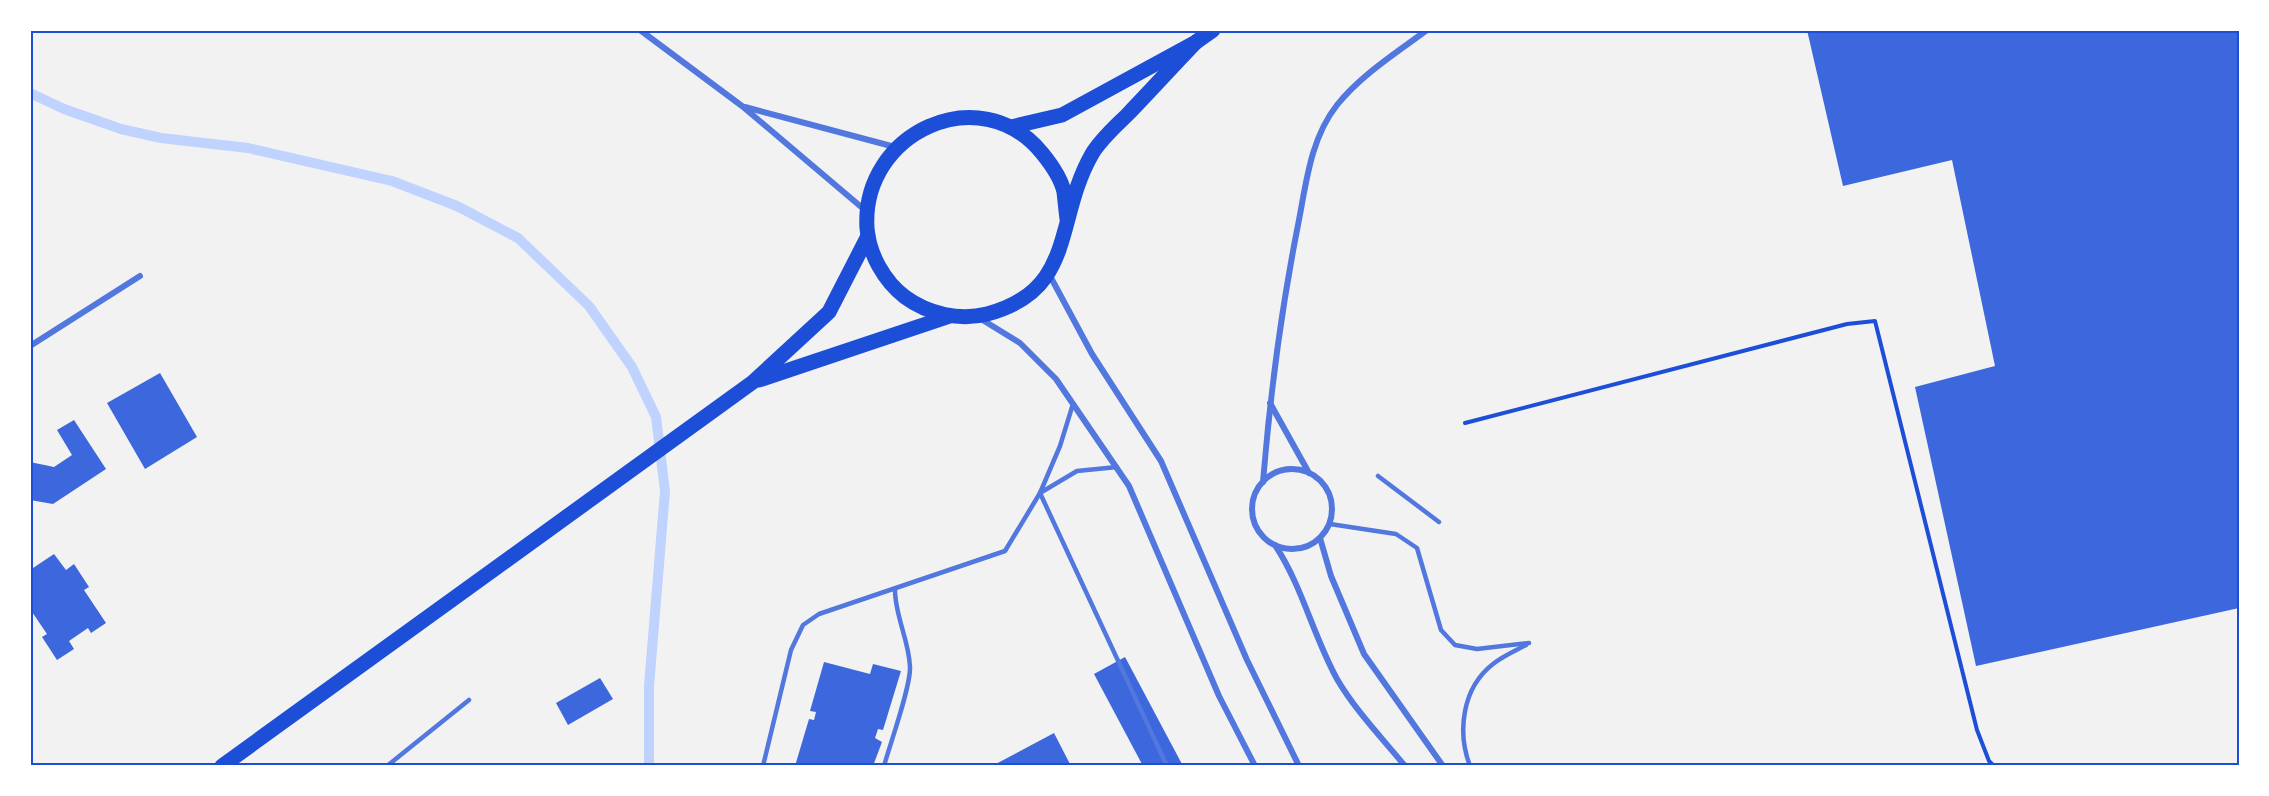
<svg xmlns="http://www.w3.org/2000/svg" width="2269" height="796" font-family="'Nunito Sans',sans-serif">
	<style>
		.lines { fill: none; stroke-linecap: round; stroke-linejoin: round }
		.stream { stroke: #bfd3fe; stroke-width: 10 }
		.building { fill: #3d67dc }
		.path { stroke: #1d4ed8; stroke-width: 4 }
		.service { stroke: #5277de; stroke-width: 4.5 }
		.minor { stroke: #5277de; stroke-width: 6 }
		.primary { stroke: #1d4ed8; stroke-width: 15 }
		.neatline { fill: none; stroke: #1d4ed8; stroke-width: 2 }
	</style>
	<rect width="100%" height="100%" fill="#f2f2f2"/>
	<g class="lines">
		<path class="stream" d="M 30,93 L 64,109 L 121,129 L 161,138 L 248,148 L 392,181 L 457,206 L 518,238 L 589,306 L 632,367 L 656,417 L 665,491 L 649,686 L 649,766"/>
	</g>
	<g class="building">
		<path d="M 1807,30 L 2239,30 L 2239,608 L 1976,666 L 1915,387 L 1995,366 L 1952,160 L 1843,186 Z"/>
		<path d="M 160,373 L 197,437 L 145,469 L 107,403 Z"/>
		<path d="M 74,420 L 106,469 L 53,504 L 30,500 L 30,462 L 54,467 L 72,455 L 57,430 Z"/>
		<path d="M 54,554 L 66,570 L 74,564 L 89,587 L 84,590 L 106,623 L 91,633 L 88,628 L 69,641 L 74,649 L 57,660 L 42,637 L 47,634 L 30,609 L 30,570 Z"/>
		<path d="M 1125,657 L 1183,766 L 1143,766 L 1094,674 Z"/>
		<path d="M 824,662 L 870,674 L 873,664 L 901,671 L 883,730 L 878,729 L 875,738 L 882,742 L 873,766 L 795,766 L 809,719 L 814,720 L 816,712 L 810,711 Z"/>
		<path d="M 600,678 L 613,699 L 568,725 L 556,703 Z"/>
		<path d="M 1054,733 L 1071,766 L 992,766 Z"/>
	</g>
	<g class="lines">
		<path class="path" d="M 1465,423 L 1847,324 L 1875,321 L 1977,730 L 1989,761 L 1994,766"/>
		<g class="service">
			<path d="M 1073,404 L 1060,446 L 1040,493 L 1077,471 L 1117,467"/>
			<path d="M 1378,476 L 1439,522"/>
			<path d="M 1040,493 L 1167,766"/>
			<path d="M 1330,524 L 1396,534 L 1417,548 L 1441,630 L 1455,645 L 1477,649 L 1529,643"/>
			<path d="M 387,766 L 469,700"/>
			<path d="M 763,766 L 791,650 L 803,625 L 819,614 L 1005,551 L 1040,493"/>
			<path d="M 884,766 C 890,744 911,686 910,667 C 909,640 895,616 895,590"/>
			<path d="M 1470,766 C 1457,732 1462,688 1493,664 C 1503,656 1515,651 1526,645"/>
		</g>
		<g class="minor">
			<path d="M 640,30 L 742,106 L 866,211"/>
			<path d="M 745,107 L 895,147"/>
			<path d="M 1049,274 L 1092,354 L 1161,461 L 1247,660 L 1299,766"/>
			<path d="M 981,319 L 1020,343 L 1056,379 L 1129,486 L 1219,696 L 1255,766"/>
			<path d="M 30,346 L 140,276"/>
			<path d="M 1270,403 L 1309,473"/>
			<circle cx="1292" cy="509" r="40"/>
			<path d="M 1263,482 C 1270,395 1281,311 1298,225 C 1306,185 1310,139 1337,105 C 1361,75 1396,53 1427,30"/>
			<path d="M 1320,538 L 1331,576 L 1364,654 L 1443,766"/>
			<path d="M 1275,545 C 1302,586 1313,635 1337,679 C 1355,710 1382,738 1405,766"/>
		</g>
		<g class="primary">
			<path d="M 1011,127 L 1062,115 L 1196,42 L 1213,30"/>
			<path d="M 1067,219 C 1066,211 1065,201 1064,192 C 1061,178 1051,164 1042,153 C 980,77 861,133 867,228 C 869,254 884,281 905,297 C 928,314 960,321 987,314 C 1077,290 1054,220 1092,154 C 1101,139 1115,127 1128,114 C 1151,90 1173,66 1196,42"/>
			<path d="M 759,380 L 950,316"/>
			<path d="M 222,766 L 753,382 L 829,312 L 868,236"/>
		</g>
	</g>
	<rect width="2269" height="796" fill="none" stroke="#ffffff" stroke-width="63"/>
	<rect x="32" y="32" width="2206" height="732" class="neatline"/>
</svg>
